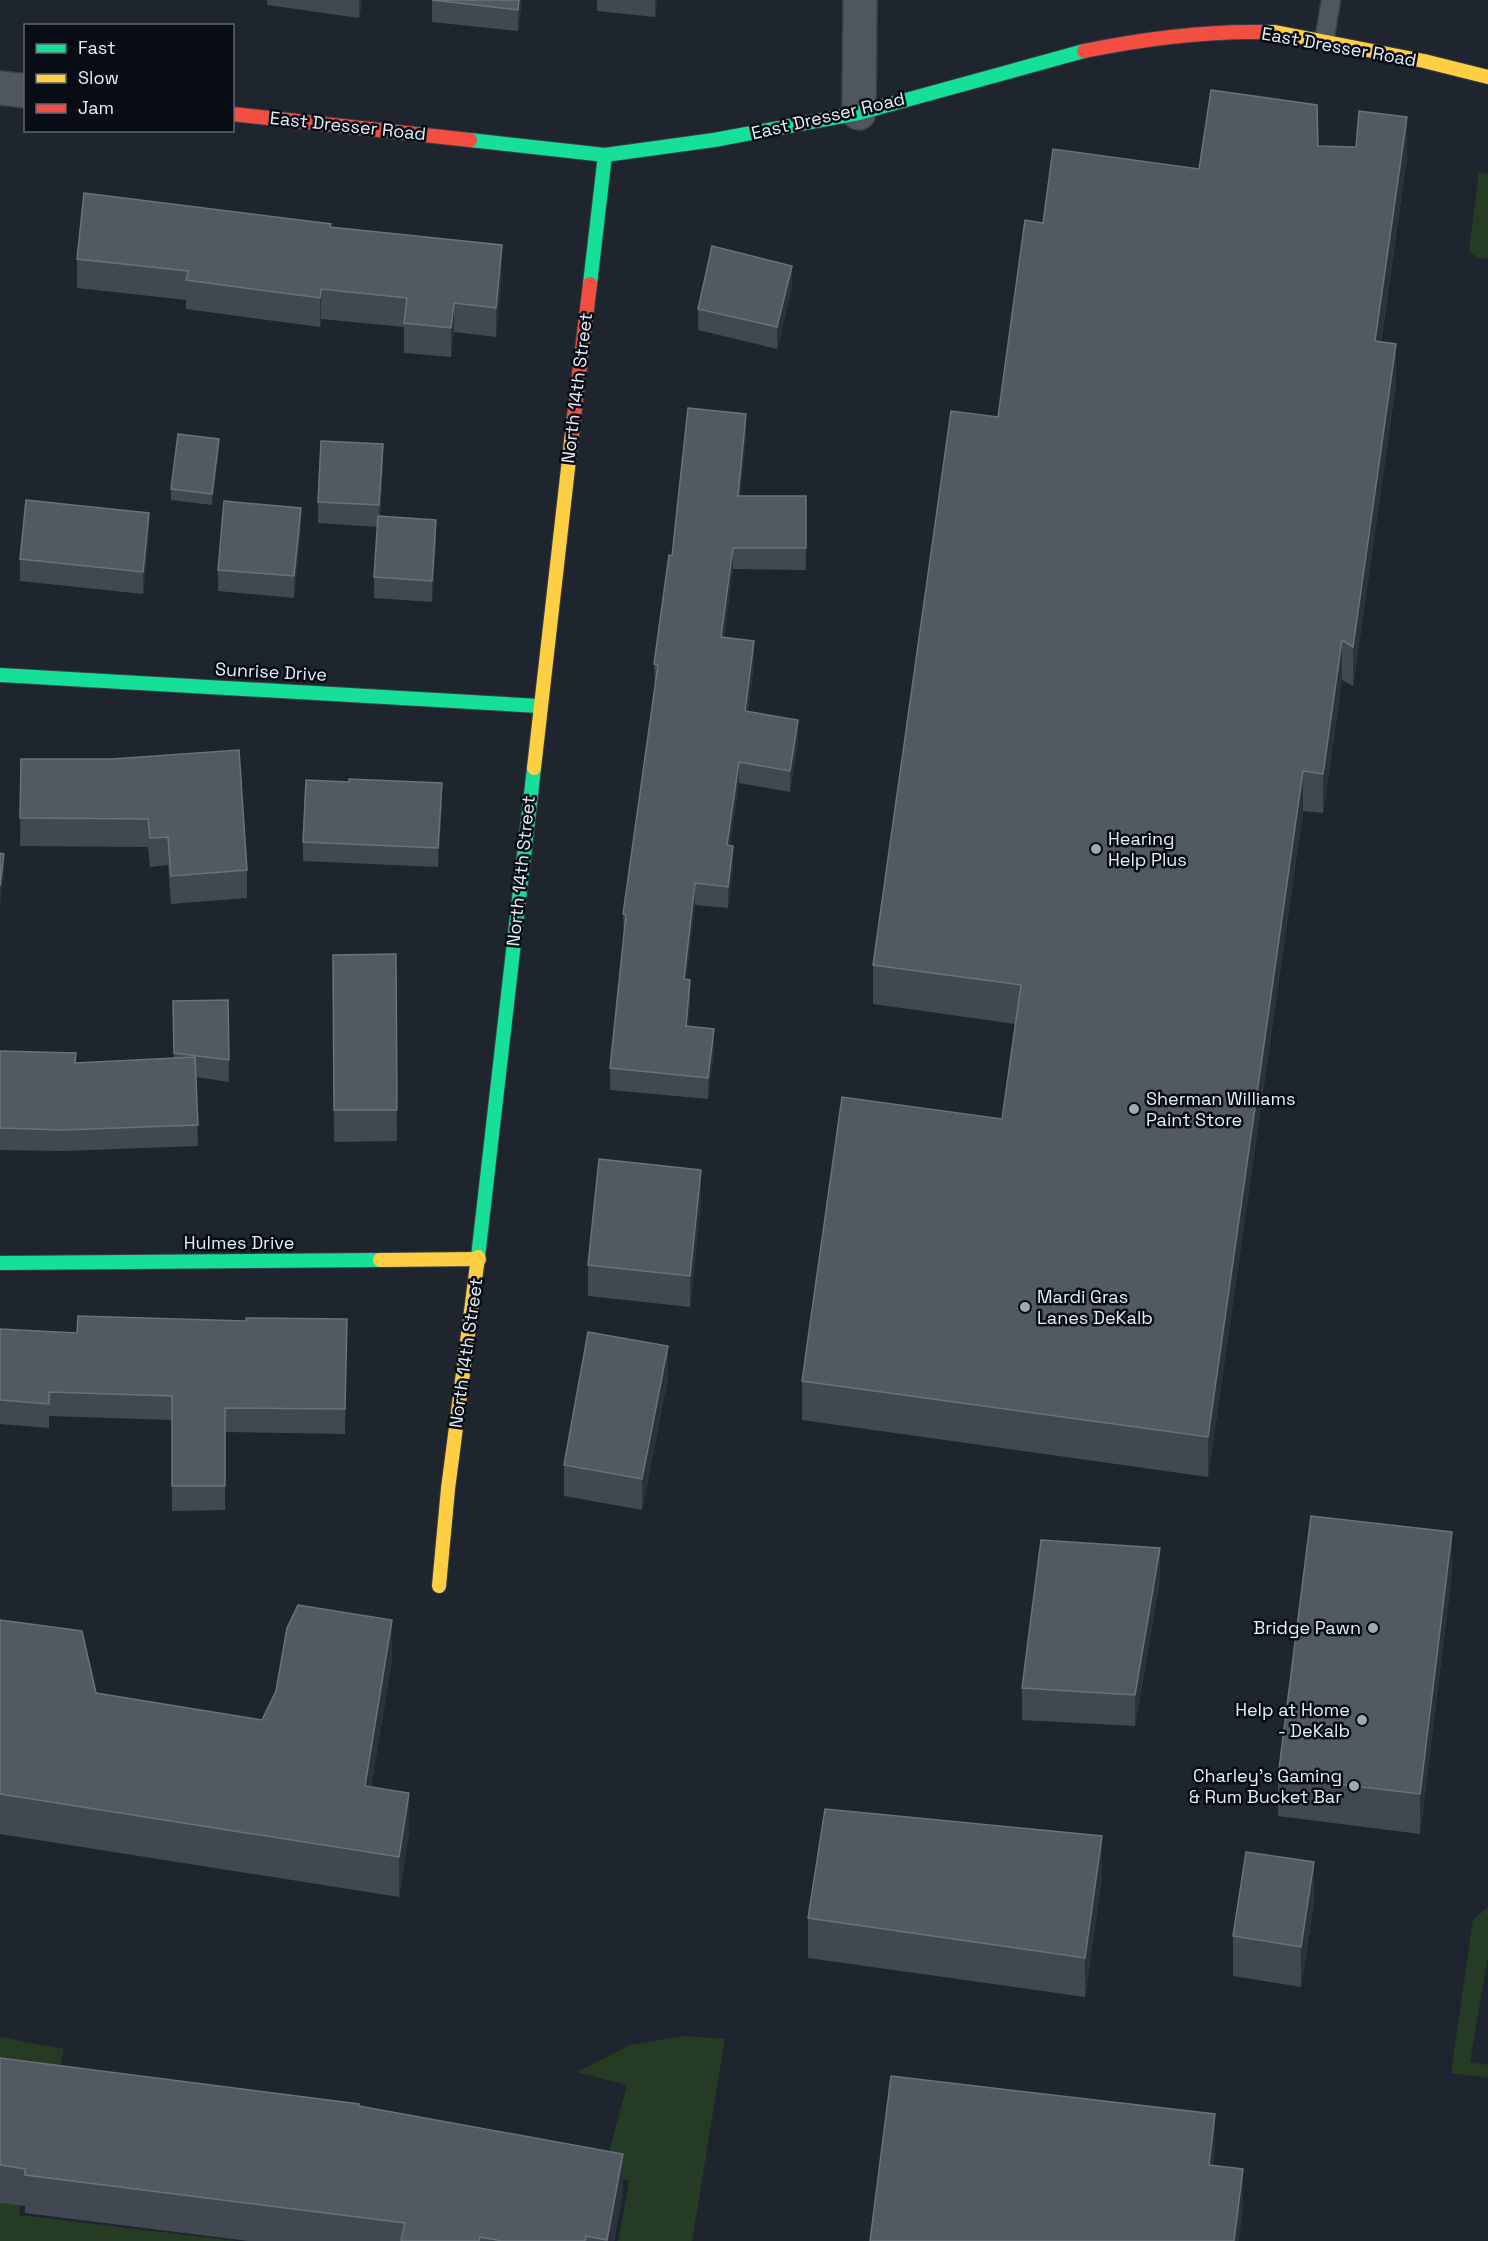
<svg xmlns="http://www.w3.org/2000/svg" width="1488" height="2241" font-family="'Space Grotesk',sans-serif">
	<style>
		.green { fill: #263b24 }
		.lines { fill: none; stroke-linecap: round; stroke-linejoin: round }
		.lane-casing { stroke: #3a3f47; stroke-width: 21 }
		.street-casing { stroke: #3a3f47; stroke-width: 36 }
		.fast-casing { stroke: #3a3f47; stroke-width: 16 }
		.slow-casing { stroke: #3a3f47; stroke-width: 16 }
		.jam-casing { stroke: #3a3f47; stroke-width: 16 }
		.lane { stroke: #50565e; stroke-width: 18 }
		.street { stroke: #50565e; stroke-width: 33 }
		.fast { stroke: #16e098; stroke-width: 14 }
		.slow { stroke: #ffcf43; stroke-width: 14 }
		.jam { stroke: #f24e42; stroke-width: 14 }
		.wall { fill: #414851 }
		.shaded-wall { fill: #2c323b }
		.building { fill: #535963; stroke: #6a717b; stroke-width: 1.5 }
		.poi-dot { fill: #9fa8b3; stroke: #080d15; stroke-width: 2 }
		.labels { text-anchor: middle; stroke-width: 5; stroke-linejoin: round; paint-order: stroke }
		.street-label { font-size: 18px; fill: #e5eefa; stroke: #080d15 }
		.poi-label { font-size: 18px; fill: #e5eefa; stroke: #080d15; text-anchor: start }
	</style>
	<rect width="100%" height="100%" fill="#1e252e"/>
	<g class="green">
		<path d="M 1479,172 L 1488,174 L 1488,259 L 1477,258 L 1469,251 Z"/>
		<path d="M 1488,1907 L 1488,1955 L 1470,2062 L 1488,2065 L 1488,2078 L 1451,2073 L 1473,1920 Z"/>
		<path d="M 685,2036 L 725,2039 L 692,2241 L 618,2241 L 629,2181 L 603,2175 L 627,2085 L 577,2072 L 630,2045 Z"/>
		<path d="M 0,2037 L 64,2049 L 55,2092 L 36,2095 L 19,2215 L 237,2241 L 0,2241 Z"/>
	</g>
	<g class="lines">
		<defs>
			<path id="lane" d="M 1324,42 L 1331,0"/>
			<g id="street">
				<path d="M 0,88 L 26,91"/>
				<path d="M 859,113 L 860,0"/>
			</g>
			<g id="fast">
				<path d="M 470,140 L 605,155 L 714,140 L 859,113 L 1084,51"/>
				<path d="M 590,284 L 605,155"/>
				<path d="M 0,675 L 539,706"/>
				<path d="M 478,1257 L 534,768"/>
				<path d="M 0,1263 L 380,1260"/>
			</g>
			<g id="slow">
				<path d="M 1261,32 L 1275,32 L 1424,61 L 1488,77"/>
				<path d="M 534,768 L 572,433"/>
				<path d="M 380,1260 L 479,1259"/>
				<path d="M 439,1586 L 448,1489 L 478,1257"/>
			</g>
			<g id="jam">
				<path d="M 1084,51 C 1143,39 1200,31 1261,32"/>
				<path d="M 232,114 L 470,140"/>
				<path d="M 572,433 L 590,284"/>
			</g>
		</defs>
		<use href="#lane" class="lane-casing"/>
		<use href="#street" class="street-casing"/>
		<use href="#fast" class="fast-casing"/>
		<use href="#slow" class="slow-casing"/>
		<use href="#jam" class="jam-casing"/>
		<use href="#lane" class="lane"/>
		<use href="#street" class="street"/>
		<use href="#fast" class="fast"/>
		<use href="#slow" class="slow"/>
		<use href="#jam" class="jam"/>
	</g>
	<g class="wall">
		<path d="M 267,0 L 362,0 L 359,18 L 267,5 Z"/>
		<path d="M 432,0 L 522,0 L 518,31 L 432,22 Z"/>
		<path d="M 597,0 L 657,0 L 655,17 L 597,11 Z"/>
		<path d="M 1318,146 L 1407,157 L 1381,342 L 1396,384 L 1353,686 L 1342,680 L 1323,813 L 1303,811 L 1208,1477 L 802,1420 L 802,1381 L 1002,1119 L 1015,1024 L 873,1004 L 873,965 L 1043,223 L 1199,169 Z"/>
		<path d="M 331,227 L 502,274 L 496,337 L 454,332 L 451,357 L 404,353 L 404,327 L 321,319 L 320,327 L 186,309 L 186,300 L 77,288 L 77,259 Z"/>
		<path d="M 792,287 L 777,349 L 698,330 L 698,309 Z"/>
		<path d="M 746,436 L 740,496 L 806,496 L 806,570 L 733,569 L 724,637 L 754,662 L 748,712 L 798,741 L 790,792 L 739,783 L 730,845 L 733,867 L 728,908 L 695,905 L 686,979 L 690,1001 L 688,1026 L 714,1050 L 708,1099 L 610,1090 L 610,1068 L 624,936 L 623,914 L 655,686 L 654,664 L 672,556 Z"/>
		<path d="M 219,450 L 212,505 L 171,500 L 171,489 Z"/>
		<path d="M 383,466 L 380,517 L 436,542 L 432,602 L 374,598 L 374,577 L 377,527 L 318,523 L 318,502 Z"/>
		<path d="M 301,529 L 294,598 L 218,591 L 218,570 Z"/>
		<path d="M 149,534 L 143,594 L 20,581 L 20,559 Z"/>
		<path d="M 21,759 L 112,759 L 247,870 L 247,898 L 171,904 L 168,865 L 150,867 L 148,847 L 20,846 Z"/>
		<path d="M 442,802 L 438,867 L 303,861 L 303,842 Z"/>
		<path d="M 396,954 L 397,1141 L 334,1142 L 333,955 Z"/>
		<path d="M 228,1000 L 229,1082 L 196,1077 L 198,1146 L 63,1151 L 0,1150 L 0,1051 L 76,1063 L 174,1058 L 173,1001 Z"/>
		<path d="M 701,1201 L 690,1307 L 588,1296 L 588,1265 Z"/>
		<path d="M 347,1319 L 345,1434 L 225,1432 L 225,1510 L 172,1511 L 172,1420 L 49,1416 L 49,1428 L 0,1424 L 0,1329 L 77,1333 L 246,1321 Z"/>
		<path d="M 668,1377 L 642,1510 L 564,1496 L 564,1465 Z"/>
		<path d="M 1452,1572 L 1420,1834 L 1278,1816 L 1278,1777 Z"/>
		<path d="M 1160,1579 L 1135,1726 L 1022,1720 L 1022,1688 Z"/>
		<path d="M 0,1620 L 96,1693 L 262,1720 L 392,1660 L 371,1787 L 409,1832 L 399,1897 L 0,1834 Z"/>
		<path d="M 1102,1876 L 1085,1997 L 808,1958 L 808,1918 Z"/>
		<path d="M 1314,1902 L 1301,1987 L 1233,1976 L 1233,1936 Z"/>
		<path d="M 0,2058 L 359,2107 L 623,2192 L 614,2241 L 248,2241 L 25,2213 L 25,2206 L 0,2203 Z"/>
	</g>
	<g class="shaded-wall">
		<path d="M 359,0 L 362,0 L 359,18 Z"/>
		<path d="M 519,0 L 522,0 L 518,31 L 518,10 Z"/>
		<path d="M 655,0 L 657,0 L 655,17 Z"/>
		<path d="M 1407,117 L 1407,157 L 1375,381 L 1375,341 Z"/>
		<path d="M 502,245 L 502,274 L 496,337 L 496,308 Z"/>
		<path d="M 792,266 L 792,287 L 777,349 L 777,327 Z"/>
		<path d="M 321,289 L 321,319 L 320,327 L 320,298 Z"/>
		<path d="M 454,303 L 454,332 L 451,357 L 451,328 Z"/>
		<path d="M 1396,344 L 1396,384 L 1353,686 L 1353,647 Z"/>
		<path d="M 746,414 L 746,436 L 738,518 L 738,496 Z"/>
		<path d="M 219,439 L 219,450 L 212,505 L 212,494 Z"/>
		<path d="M 383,444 L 383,466 L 379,527 L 379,505 Z"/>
		<path d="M 301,508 L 301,529 L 294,598 L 294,576 Z"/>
		<path d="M 149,513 L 149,534 L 143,594 L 143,572 Z"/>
		<path d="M 436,520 L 436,542 L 432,602 L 432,581 Z"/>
		<path d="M 733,548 L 733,569 L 721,658 L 721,637 Z"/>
		<path d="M 1342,640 L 1342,680 L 1323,813 L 1323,774 Z"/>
		<path d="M 754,641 L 754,662 L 745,733 L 745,711 Z"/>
		<path d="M 798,720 L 798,741 L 790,792 L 790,771 Z"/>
		<path d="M 739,762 L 739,783 L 727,866 L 727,845 Z"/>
		<path d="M 1303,771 L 1303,811 L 1208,1477 L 1208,1437 Z"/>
		<path d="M 442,783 L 442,802 L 438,867 L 438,848 Z"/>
		<path d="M 733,846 L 733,867 L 728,908 L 728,887 Z"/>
		<path d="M 4,854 L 4,875 L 0,907 L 0,886 Z"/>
		<path d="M 695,883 L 695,905 L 684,1000 L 684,979 Z"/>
		<path d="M 690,980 L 690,1001 L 686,1047 L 686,1026 Z"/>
		<path d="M 714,1029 L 714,1050 L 708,1099 L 708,1078 Z"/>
		<path d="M 701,1170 L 701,1201 L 690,1307 L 690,1276 Z"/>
		<path d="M 668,1346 L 668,1377 L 642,1510 L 642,1479 Z"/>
		<path d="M 1452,1532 L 1452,1572 L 1420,1834 L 1420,1794 Z"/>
		<path d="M 1160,1548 L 1160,1579 L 1135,1726 L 1135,1695 Z"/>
		<path d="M 392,1620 L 392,1660 L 365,1826 L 365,1786 Z"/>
		<path d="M 409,1793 L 409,1832 L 399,1897 L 399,1857 Z"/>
		<path d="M 1102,1836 L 1102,1876 L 1085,1997 L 1085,1958 Z"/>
		<path d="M 1314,1862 L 1314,1902 L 1301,1987 L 1301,1947 Z"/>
		<path d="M 1215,2114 L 1215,2153 L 1209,2205 L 1209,2165 Z"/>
		<path d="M 623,2154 L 623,2192 L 614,2241 L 607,2241 Z"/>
		<path d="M 1243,2169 L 1243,2209 L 1239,2241 L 1234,2241 Z"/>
	</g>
	<g class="building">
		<path d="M 432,0 L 519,0 L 518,10 Z"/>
		<path d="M 1211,90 L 1317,105 L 1318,146 L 1356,147 L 1359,111 L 1407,117 L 1375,341 L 1396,344 L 1353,647 L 1342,640 L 1323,774 L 1303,771 L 1208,1437 L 802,1381 L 842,1097 L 1002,1119 L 1021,985 L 873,965 L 951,411 L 998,417 L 1025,220 L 1043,223 L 1053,149 L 1199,169 Z"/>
		<path d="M 84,193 L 331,224 L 330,227 L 502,245 L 496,308 L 454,303 L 451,328 L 404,323 L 407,298 L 321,289 L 320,298 L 186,280 L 188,271 L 77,259 Z"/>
		<path d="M 712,246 L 792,266 L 777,327 L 698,309 Z"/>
		<path d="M 688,408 L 746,414 L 738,496 L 806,496 L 806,548 L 733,548 L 721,637 L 754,641 L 745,711 L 798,720 L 790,771 L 739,762 L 727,845 L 733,846 L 728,887 L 695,883 L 684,979 L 690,980 L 686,1026 L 714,1029 L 708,1078 L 610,1068 L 626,915 L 623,914 L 658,665 L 654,664 L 669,555 L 672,556 Z"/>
		<path d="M 178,434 L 219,439 L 212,494 L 171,489 Z"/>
		<path d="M 321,441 L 383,444 L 379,505 L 318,502 Z"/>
		<path d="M 26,500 L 149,513 L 143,572 L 20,559 Z"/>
		<path d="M 224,501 L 301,508 L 294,576 L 218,570 Z"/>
		<path d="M 378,516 L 436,520 L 432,581 L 374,577 Z"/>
		<path d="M 239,750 L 247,870 L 171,876 L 168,837 L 150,838 L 148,819 L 20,818 L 21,759 L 112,759 Z"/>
		<path d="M 349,779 L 442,783 L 438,848 L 303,842 L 306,780 L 349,782 Z"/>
		<path d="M 0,853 L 4,854 L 0,886 Z"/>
		<path d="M 396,954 L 397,1110 L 334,1110 L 333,955 Z"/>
		<path d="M 228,1000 L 229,1060 L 174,1053 L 173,1001 Z"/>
		<path d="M 0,1051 L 76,1053 L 75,1063 L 195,1057 L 198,1125 L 63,1130 L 0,1128 Z"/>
		<path d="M 599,1159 L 701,1170 L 690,1276 L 588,1265 Z"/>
		<path d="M 78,1316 L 246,1321 L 246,1318 L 347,1319 L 345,1409 L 225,1408 L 225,1486 L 172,1486 L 172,1396 L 49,1392 L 49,1404 L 0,1400 L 0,1329 L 77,1333 Z"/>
		<path d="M 588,1332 L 668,1346 L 642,1479 L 564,1465 Z"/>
		<path d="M 1311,1516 L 1452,1532 L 1420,1794 L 1278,1777 Z"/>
		<path d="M 1041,1540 L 1160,1548 L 1135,1695 L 1022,1688 Z"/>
		<path d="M 298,1605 L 392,1620 L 365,1786 L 409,1793 L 399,1857 L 0,1794 L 0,1620 L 82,1631 L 96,1693 L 262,1720 L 276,1691 L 287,1628 Z"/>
		<path d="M 825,1809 L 1102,1836 L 1085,1958 L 808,1918 Z"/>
		<path d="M 1246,1852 L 1314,1862 L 1301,1947 L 1233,1936 Z"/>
		<path d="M 0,2058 L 359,2104 L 359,2106 L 623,2154 L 607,2240 L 586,2236 L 585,2241 L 502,2241 L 480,2237 L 479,2241 L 401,2241 L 405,2223 L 25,2175 L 25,2169 L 0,2165 Z"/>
		<path d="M 891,2076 L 1215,2114 L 1209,2165 L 1243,2169 L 1234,2241 L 870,2241 Z"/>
	</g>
	<g class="poi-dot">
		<circle cx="1096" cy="849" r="6"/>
		<circle cx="1134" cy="1109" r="6"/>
		<circle cx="1025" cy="1307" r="6"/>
		<circle cx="1373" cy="1628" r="6"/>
		<circle cx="1362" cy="1720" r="6"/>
		<circle cx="1354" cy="1786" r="6"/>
	</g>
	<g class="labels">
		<g class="street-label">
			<text transform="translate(1339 47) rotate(10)" y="6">East Dresser Road</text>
			<text transform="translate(828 116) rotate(-13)" y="6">East Dresser Road</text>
			<text transform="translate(348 126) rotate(6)" y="6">East Dresser Road</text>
			<text transform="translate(577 388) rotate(-83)" y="6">North 14th Street</text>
			<text transform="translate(271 672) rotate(3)" y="6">Sunrise Drive</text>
			<text transform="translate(521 871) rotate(-84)" y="6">North 14th Street</text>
			<text x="239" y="1249">Hulmes Drive</text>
			<text transform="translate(466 1353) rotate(-82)" y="6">North 14th Street</text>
		</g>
		<g class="poi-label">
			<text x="1108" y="845">Hearing<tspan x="1108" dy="21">Help Plus</tspan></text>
			<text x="1146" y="1105">Sherman Williams<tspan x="1146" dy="21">Paint Store</tspan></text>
			<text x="1037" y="1303">Mardi Gras<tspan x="1037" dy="21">Lanes DeKalb</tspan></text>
			<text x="1361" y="1634" text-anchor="end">Bridge Pawn</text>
			<text x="1350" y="1716" text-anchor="end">Help at Home<tspan x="1350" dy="21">- DeKalb</tspan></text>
			<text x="1342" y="1782" text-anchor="end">Charley's Gaming<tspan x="1342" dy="21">&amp; Rum Bucket Bar</tspan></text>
		</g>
	</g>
	<rect x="24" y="24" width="210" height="108" fill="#080d15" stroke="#606771" stroke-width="1.5"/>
	<rect x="36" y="44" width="30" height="9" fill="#16e098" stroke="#606771" stroke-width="1.5"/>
	<text x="78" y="54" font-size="18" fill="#e5eefa">Fast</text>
	<rect x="36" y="74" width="30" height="9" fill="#ffcf43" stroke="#606771" stroke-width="1.5"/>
	<text x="78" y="84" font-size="18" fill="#e5eefa">Slow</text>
	<rect x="36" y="104" width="30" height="9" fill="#f24e42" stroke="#606771" stroke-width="1.5"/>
	<text x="78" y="114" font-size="18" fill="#e5eefa">Jam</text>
</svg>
